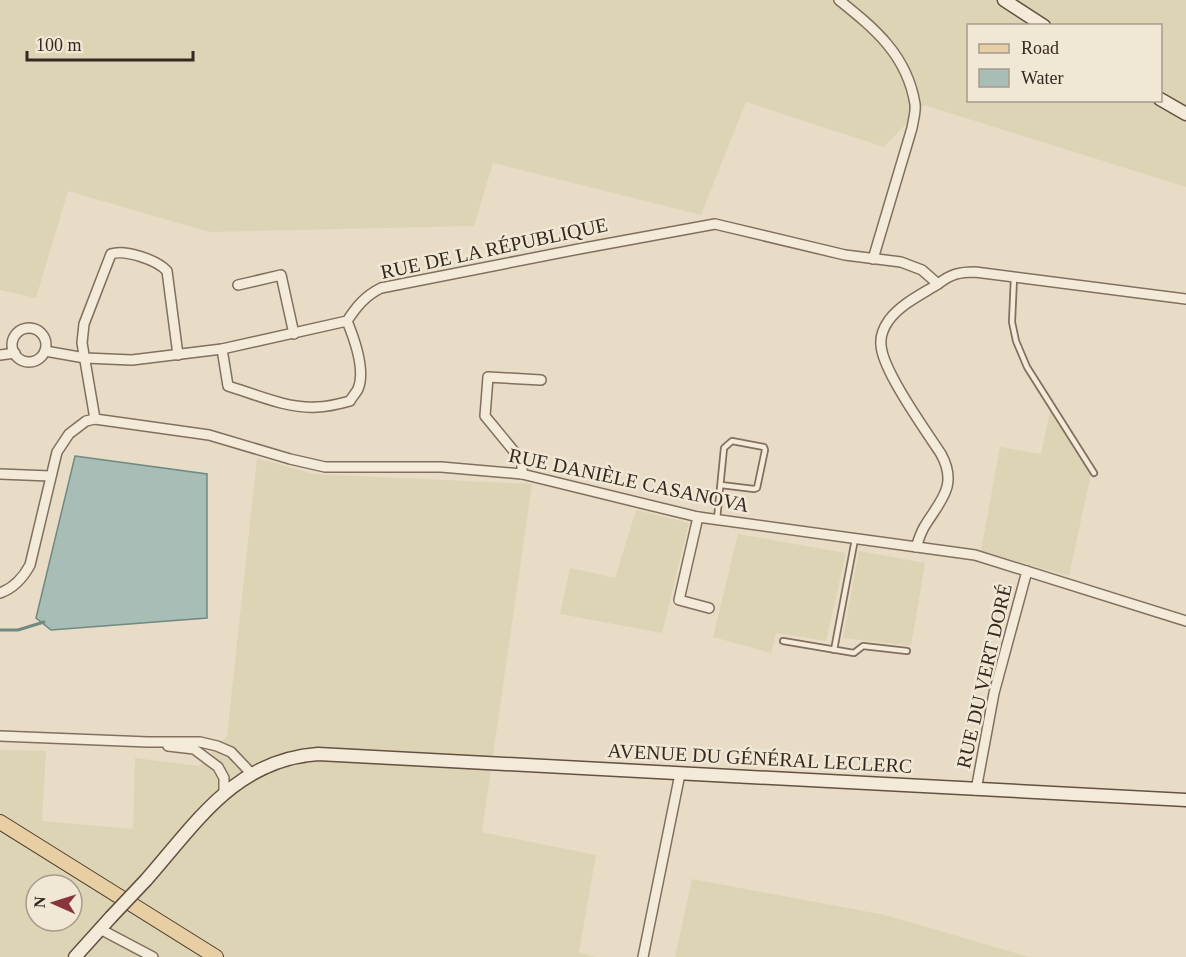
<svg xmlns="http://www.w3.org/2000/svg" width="1186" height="957" font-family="Georgia,serif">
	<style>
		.farmland { fill: #ddd4b5; fill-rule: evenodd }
		.water { fill: #a7bdb5; stroke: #6f8a82; stroke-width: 1.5 }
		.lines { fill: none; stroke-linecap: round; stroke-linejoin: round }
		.stream { stroke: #6f8a82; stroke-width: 3 }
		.lane-casing { stroke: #826f5e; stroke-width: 8 }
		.street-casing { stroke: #826f5e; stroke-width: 12 }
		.secondary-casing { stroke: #645141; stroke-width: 15 }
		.primary-casing { stroke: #503e32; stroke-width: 16 }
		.lane { stroke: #f4ead9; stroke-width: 4.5 }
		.street { stroke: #f4ead9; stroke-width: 9 }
		.secondary { stroke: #f4ead9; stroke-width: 12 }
		.primary { stroke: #e7cea3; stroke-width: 14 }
		.secondary-bridge-casing { stroke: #645141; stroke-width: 15; stroke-linecap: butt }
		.secondary-bridge { stroke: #f4ead9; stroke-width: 12 }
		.labels { text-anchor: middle; stroke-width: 5; stroke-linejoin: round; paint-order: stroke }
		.street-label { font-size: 20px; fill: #342920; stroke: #f1e7d5 }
	</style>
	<rect width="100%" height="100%" fill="#e8dcc7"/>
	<g class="farmland">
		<path d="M 0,0 L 1186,0 L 1186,187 L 924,105 L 884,147 L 746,102 L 701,215 L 493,163 L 474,226 L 209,232 L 68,191 L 36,298 L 0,290 ZM 968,26 L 1160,26 L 1160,100 L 968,100 Z"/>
		<path d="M 1051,406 L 1091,474 L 1069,576 L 981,551 L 1000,447 L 1041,454 Z"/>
		<path d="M 257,458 L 314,474 L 532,484 L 482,832 L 596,855 L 579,952 L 596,957 L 0,957 L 0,750 L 46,751 L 42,821 L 133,829 L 135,758 L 199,766 L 227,736 ZM 36,885 L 72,885 L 72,921 L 36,921 Z"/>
		<path d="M 636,510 L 689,523 L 662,633 L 560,614 L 570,568 L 615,578 Z"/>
		<path d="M 738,534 L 846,553 L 826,641 L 776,633 L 771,653 L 713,637 Z"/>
		<path d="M 859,551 L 925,563 L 911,646 L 843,638 Z"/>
		<path d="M 692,879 L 885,915 L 1029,957 L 675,957 Z"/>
	</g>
	<path class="water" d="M 75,456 L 207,474 L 207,618 L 51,630 L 36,618 Z"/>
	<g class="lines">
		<path class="stream" d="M 0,630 L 18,630 L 44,622"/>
		<defs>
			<g id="lane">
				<path d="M 1014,277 L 1012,322 L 1016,341 L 1027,367 L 1094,473"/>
				<path d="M 717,519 L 724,448 L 732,441 L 764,447 L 765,450 L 757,488 L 754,489 L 721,485"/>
				<path d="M 783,641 L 854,653 L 863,646 L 907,651"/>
				<path d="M 834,650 L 855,539"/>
			</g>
			<g id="street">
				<path d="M 839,0 C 875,29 907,55 915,104 C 916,112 913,121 912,128 L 873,259"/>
				<path d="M 238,285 L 281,275 L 294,334"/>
				<circle cx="29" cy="345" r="17"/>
				<path d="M 222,349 L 228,386 C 255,394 287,409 317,407 C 328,407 339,404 350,401 C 352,397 356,393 358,389 C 366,370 354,338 347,321"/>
				<path d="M 45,351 L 85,358 L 132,360 L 222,349 L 347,321 C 357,306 365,296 381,288 L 584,248 L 715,224 L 845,255 L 901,262 L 922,270 L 938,284 C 951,274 959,272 975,272 L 1186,299"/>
				<path d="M 0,355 L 15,353"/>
				<path d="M 95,419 L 82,343 L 84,324 L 111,254 C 125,249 157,260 167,271 L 178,355"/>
				<path d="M 0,474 L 50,476"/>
				<path d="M 522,474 L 522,461 L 485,416 L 488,377 L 541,380"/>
				<path d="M 698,517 L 679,600 L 709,608"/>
				<path d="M 916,547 C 919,539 921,531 926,524 C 941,500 958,485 941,454 C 926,431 882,370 881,345 C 880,336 884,327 889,320 C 901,304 922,294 938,284"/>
				<path d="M 0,593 C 14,588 23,578 30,565 L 57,452 L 69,434 L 86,421 L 95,419 L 209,435 L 290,459 L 325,467 L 441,467 L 522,474 L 698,517 L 975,555 L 1186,621"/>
				<path d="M 0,736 L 148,742 L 200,742 L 217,746 L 231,752 L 251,773"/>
				<path d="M 168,746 L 194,749 L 218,767 L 224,778 L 224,794"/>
				<path d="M 976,790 L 994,693 L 1027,571"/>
				<path d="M 100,929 L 153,957"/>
				<path d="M 643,957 L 680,774"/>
			</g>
			<g id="secondary">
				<path d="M 1004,0 L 1044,26"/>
				<path d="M 1160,99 L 1186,114"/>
				<path d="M 146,880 C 197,822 235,760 318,754 L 1186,800"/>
				<path d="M 75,957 L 111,917"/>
			</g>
			<path id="primary" d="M 0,822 L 216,957"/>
		</defs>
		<use href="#lane" class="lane-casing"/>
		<use href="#street" class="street-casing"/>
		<use href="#secondary" class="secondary-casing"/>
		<use href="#primary" class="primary-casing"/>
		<use href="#lane" class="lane"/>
		<use href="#street" class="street"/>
		<use href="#secondary" class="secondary"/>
		<use href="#primary" class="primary"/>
		<defs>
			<path id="secondary-bridge" d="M 111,917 L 146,880"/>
		</defs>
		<use href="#secondary-bridge" class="secondary-bridge-casing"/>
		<use href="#secondary-bridge" class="secondary-bridge"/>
	</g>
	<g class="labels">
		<g class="street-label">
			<text transform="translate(494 248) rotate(-12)" y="7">RUE DE LA RÉPUBLIQUE</text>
			<text transform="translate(629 480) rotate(12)" y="7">RUE DANIÈLE CASANOVA</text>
			<text transform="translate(984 676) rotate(-77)" y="7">RUE DU VERT DORÉ</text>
			<text transform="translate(760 758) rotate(3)" y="7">AVENUE DU GÉNÉRAL LECLERC</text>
		</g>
	</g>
	<rect x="967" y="24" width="195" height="78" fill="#f1e7d5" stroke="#a59b8d" stroke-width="1.5"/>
	<rect x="979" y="44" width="30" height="9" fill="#e7cea3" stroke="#a59b8d" stroke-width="1.5"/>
	<text x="1021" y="54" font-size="18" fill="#342920">Road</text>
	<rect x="979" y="69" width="30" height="18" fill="#a7bdb5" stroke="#a59b8d" stroke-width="1.5"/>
	<text x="1021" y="84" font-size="18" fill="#342920">Water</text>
	<g transform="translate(54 903) rotate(273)"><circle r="28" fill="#f1e7d5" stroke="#a59b8d" stroke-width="1.5"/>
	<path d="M0-4.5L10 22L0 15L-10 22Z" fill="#89363b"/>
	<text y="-9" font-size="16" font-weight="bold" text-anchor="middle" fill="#342920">N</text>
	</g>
	<path d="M27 51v9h166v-9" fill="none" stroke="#342920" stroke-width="3"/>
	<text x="36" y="51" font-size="18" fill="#342920" stroke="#f1e7d5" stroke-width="4.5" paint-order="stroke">100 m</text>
</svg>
